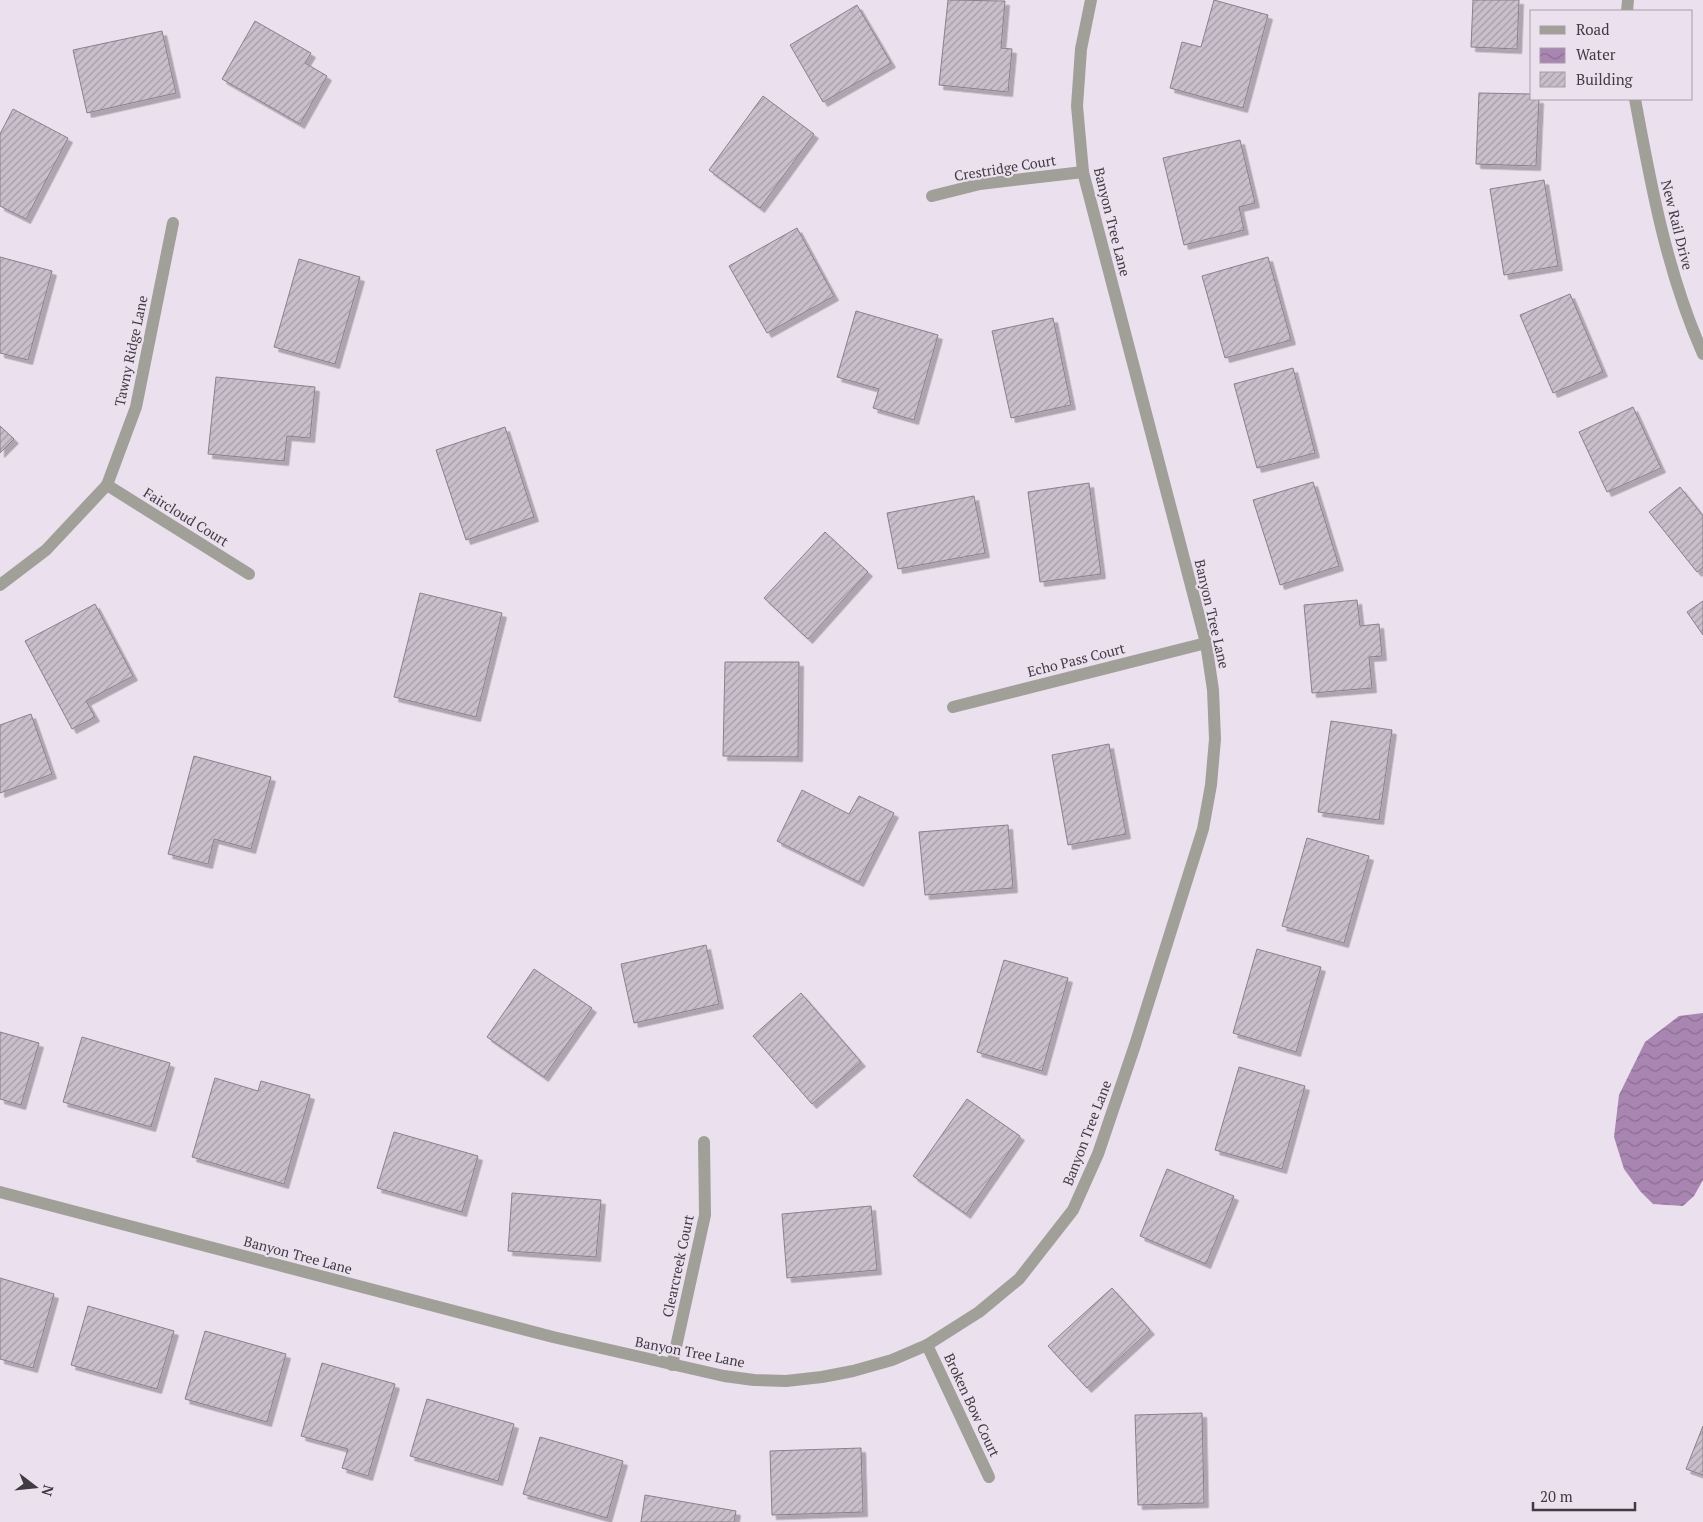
<svg xmlns="http://www.w3.org/2000/svg" width="1703" height="1522" font-family="'PT Serif',serif">
	<style>
		.water { fill: url(#water-waves) }
		.building { fill: url(#building-hatch); stroke: #8a808d; filter: url(#shadow) }
		.lines { fill: none; stroke-linecap: round; stroke-linejoin: round }
		.street { stroke: #a0a099; stroke-width: 12 }
		.labels { text-anchor: middle; stroke-width: 4.5; stroke-linejoin: round; paint-order: stroke }
		.street-label { font-size: 14px; fill: #3f3b40; stroke: #ebe0ee }
	</style>
	<defs>
		<pattern id="water-waves" width="16" height="10" patternUnits="userSpaceOnUse" patternTransform="scale(1.25)"><rect width="16" height="10" fill="#a986b1"/><path d="M0 5q4-4 8 0t8 0" fill="none" stroke="#8b6f91"/></pattern>
		<pattern id="building-hatch" width="6" height="6" patternUnits="userSpaceOnUse" patternTransform="scale(1.25)"><rect width="6" height="6" fill="#c9becb"/><path d="M-1 1l2-2M0 6l6-6M5 7l2-2" fill="none" stroke="#a59ca6"/></pattern>
		<filter id="shadow"><feDropShadow dx="4.5" dy="4.5" stdDeviation="0" flood-color="#0004"/></filter>
	</defs>
	<rect width="100%" height="100%" fill="#ebe0ee"/>
	<path class="water" d="M 1703,1013 L 1703,1180 L 1694,1196 L 1683,1206 L 1653,1204 L 1640,1191 L 1624,1169 L 1614,1137 L 1619,1095 L 1645,1042 L 1679,1016 Z"/>
	<g class="building">
		<path d="M 948,0 L 1005,1 L 1001,48 L 1012,49 L 1008,92 L 939,85 Z"/>
		<path d="M 1214,0 L 1268,15 L 1243,108 L 1170,88 L 1182,42 L 1201,47 Z"/>
		<path d="M 1473,0 L 1519,0 L 1517,49 L 1471,47 Z"/>
		<path d="M 857,5 L 891,63 L 823,102 L 790,45 Z"/>
		<path d="M 255,21 L 311,53 L 305,63 L 327,76 L 300,124 L 222,79 Z"/>
		<path d="M 162,31 L 176,93 L 87,113 L 73,50 Z"/>
		<path d="M 1479,93 L 1532,94 L 1532,99 L 1539,99 L 1536,166 L 1476,164 Z"/>
		<path d="M 763,96 L 814,134 L 760,208 L 709,170 Z"/>
		<path d="M 13,109 L 68,138 L 26,219 L 0,206 L 0,134 Z"/>
		<path d="M 1240,140 L 1255,203 L 1239,207 L 1244,230 L 1184,245 L 1163,158 Z"/>
		<path d="M 1544,180 L 1558,266 L 1504,275 L 1490,189 Z"/>
		<path d="M 797,228 L 834,296 L 767,333 L 729,266 Z"/>
		<path d="M 0,257 L 52,271 L 28,360 L 0,353 Z"/>
		<path d="M 1268,257 L 1291,340 L 1225,358 L 1202,276 Z"/>
		<path d="M 299,259 L 360,277 L 335,364 L 274,347 Z"/>
		<path d="M 1570,294 L 1603,372 L 1553,393 L 1520,315 Z"/>
		<path d="M 856,311 L 938,335 L 914,420 L 873,408 L 879,389 L 837,377 Z"/>
		<path d="M 1053,318 L 1071,405 L 1011,418 L 992,331 Z"/>
		<path d="M 1293,368 L 1315,453 L 1257,468 L 1234,384 Z"/>
		<path d="M 216,377 L 315,387 L 310,438 L 287,436 L 284,461 L 208,454 Z"/>
		<path d="M 1633,407 L 1661,468 L 1607,492 L 1579,432 Z"/>
		<path d="M 0,426 L 14,439 L 0,453 Z"/>
		<path d="M 505,427 L 534,517 L 466,540 L 436,450 Z"/>
		<path d="M 1313,482 L 1339,566 L 1280,585 L 1253,500 Z"/>
		<path d="M 1089,483 L 1101,574 L 1040,582 L 1028,492 Z"/>
		<path d="M 1680,487 L 1703,516 L 1703,567 L 1697,572 L 1649,512 Z"/>
		<path d="M 974,496 L 985,553 L 898,569 L 887,513 Z"/>
		<path d="M 825,532 L 868,572 L 808,639 L 764,598 Z"/>
		<path d="M 420,593 L 502,613 L 476,717 L 394,697 Z"/>
		<path d="M 1357,600 L 1360,626 L 1379,624 L 1382,656 L 1369,657 L 1372,688 L 1312,693 L 1304,605 Z"/>
		<path d="M 1703,601 L 1703,635 L 1687,612 Z"/>
		<path d="M 95,604 L 133,676 L 86,701 L 95,717 L 72,729 L 25,641 Z"/>
		<path d="M 725,662 L 799,662 L 798,757 L 723,756 Z"/>
		<path d="M 31,714 L 52,774 L 0,793 L 0,725 Z"/>
		<path d="M 1331,721 L 1392,730 L 1379,820 L 1318,812 Z"/>
		<path d="M 1109,744 L 1126,834 L 1068,845 L 1052,755 Z"/>
		<path d="M 194,756 L 271,777 L 251,849 L 214,839 L 208,864 L 168,854 Z"/>
		<path d="M 802,790 L 849,814 L 859,796 L 894,813 L 859,882 L 777,841 Z"/>
		<path d="M 1008,825 L 1013,888 L 925,895 L 919,832 Z"/>
		<path d="M 1307,838 L 1369,856 L 1344,943 L 1282,926 Z"/>
		<path d="M 706,945 L 719,1004 L 634,1023 L 621,964 Z"/>
		<path d="M 1257,949 L 1321,967 L 1296,1052 L 1233,1033 Z"/>
		<path d="M 1004,960 L 1068,978 L 1042,1071 L 977,1052 Z"/>
		<path d="M 534,969 L 592,1008 L 544,1077 L 487,1037 Z"/>
		<path d="M 801,993 L 861,1062 L 812,1104 L 753,1036 Z"/>
		<path d="M 0,1032 L 39,1043 L 21,1105 L 0,1099 Z"/>
		<path d="M 82,1037 L 170,1063 L 151,1127 L 63,1102 Z"/>
		<path d="M 1239,1067 L 1305,1086 L 1282,1169 L 1215,1150 Z"/>
		<path d="M 215,1078 L 258,1091 L 261,1081 L 310,1095 L 284,1184 L 192,1157 Z"/>
		<path d="M 967,1099 L 1020,1136 L 966,1214 L 913,1176 Z"/>
		<path d="M 394,1132 L 478,1156 L 462,1212 L 377,1188 Z"/>
		<path d="M 1167,1169 L 1234,1196 L 1206,1264 L 1140,1236 Z"/>
		<path d="M 512,1193 L 601,1200 L 596,1257 L 508,1251 Z"/>
		<path d="M 871,1206 L 877,1270 L 787,1278 L 782,1214 Z"/>
		<path d="M 0,1278 L 54,1294 L 33,1368 L 0,1359 Z"/>
		<path d="M 1112,1288 L 1150,1330 L 1087,1388 L 1048,1346 Z"/>
		<path d="M 88,1306 L 174,1331 L 157,1389 L 71,1365 Z"/>
		<path d="M 205,1331 L 286,1354 L 267,1422 L 185,1399 Z"/>
		<path d="M 322,1363 L 395,1384 L 368,1476 L 342,1468 L 348,1449 L 301,1436 Z"/>
		<path d="M 427,1399 L 514,1424 L 498,1481 L 410,1456 Z"/>
		<path d="M 1202,1413 L 1204,1503 L 1138,1505 L 1135,1415 Z"/>
		<path d="M 1703,1426 L 1703,1475 L 1686,1469 Z"/>
		<path d="M 540,1437 L 623,1461 L 607,1518 L 523,1494 Z"/>
		<path d="M 861,1448 L 863,1512 L 772,1515 L 770,1451 Z"/>
		<path d="M 645,1495 L 736,1511 L 734,1522 L 641,1522 Z"/>
	</g>
	<g class="lines">
		<g class="street">
			<path d="M 1627,11 L 1628,0"/>
			<path d="M 1635,99 C 1651,186 1667,273 1703,354"/>
			<path d="M 932,196 L 980,184 L 1083,172"/>
			<path d="M 107,485 L 249,574"/>
			<path d="M 0,585 L 46,550 L 107,485 L 136,407 L 173,223"/>
			<path d="M 953,707 L 1206,643"/>
			<path d="M 0,1192 L 553,1337 L 724,1376 L 754,1380 L 786,1381 L 822,1377 L 853,1371 L 892,1360 L 927,1345 L 979,1312 L 1019,1279 L 1073,1210 L 1098,1154 L 1135,1045 L 1203,829 L 1211,785 L 1215,739 L 1213,690 L 1206,643 L 1083,172 L 1077,106 L 1081,49 L 1091,0"/>
			<path d="M 927,1345 L 989,1477"/>
			<path d="M 672,1365 L 705,1215 L 704,1142"/>
		</g>
	</g>
	<g class="labels">
		<g class="street-label">
			<text transform="translate(1005 168) rotate(-9)" y="5">Crestridge Court</text>
			<text transform="translate(1112 222) rotate(76)" y="5">Banyon Tree Lane</text>
			<text transform="translate(1677 225) rotate(76)" y="5">New Rail Drive</text>
			<text transform="translate(131 351) rotate(-78)" y="5">Tawny Ridge Lane</text>
			<text transform="translate(186 517) rotate(32)" y="5">Faircloud Court</text>
			<text transform="translate(1212 614) rotate(77)" y="5">Banyon Tree Lane</text>
			<text transform="translate(1076 660) rotate(-14)" y="5">Echo Pass Court</text>
			<text transform="translate(1087 1133) rotate(-69)" y="5">Banyon Tree Lane</text>
			<text transform="translate(298 1255) rotate(15)" y="5">Banyon Tree Lane</text>
			<text transform="translate(678 1266) rotate(-78)" y="5">Clearcreek Court</text>
			<text transform="translate(690 1352) rotate(11)" y="5">Banyon Tree Lane</text>
			<text transform="translate(972 1405) rotate(65)" y="5">Broken Bow Court</text>
		</g>
	</g>
	<rect x="1530" y="10" width="162" height="90" fill="#ebe0ee" stroke="#a69ea8"/>
	<rect x="1540" y="26" width="25" height="8" fill="#a0a099" stroke="#a69ea8"/>
	<text x="1576" y="35" font-size="15" fill="#3f3b40">Road</text>
	<rect x="1540" y="48" width="25" height="15" fill="url(#water-waves)" stroke="#a69ea8"/>
	<text x="1576" y="60" font-size="15" fill="#3f3b40">Water</text>
	<rect x="1540" y="72" width="25" height="15" fill="url(#building-hatch)" stroke="#a69ea8"/>
	<text x="1576" y="85" font-size="15" fill="#3f3b40">Building</text>
	<g transform="translate(35 1487) rotate(106)" stroke="#ebe0ee" stroke-width="4" paint-order="stroke">
	<path d="M0-4L9 19L0 12L-9 19Z" fill="#3f3b40"/>
	<text y="-8" font-size="14" font-weight="bold" text-anchor="middle" fill="#3f3b40">N</text>
	</g>
	<path d="M1533 1502v8h102v-8" fill="none" stroke="#3f3b40" stroke-width="2.5"/>
	<text x="1540" y="1502" font-size="15" fill="#3f3b40" stroke="#ebe0ee" stroke-width="4" paint-order="stroke">20 m</text>
</svg>
